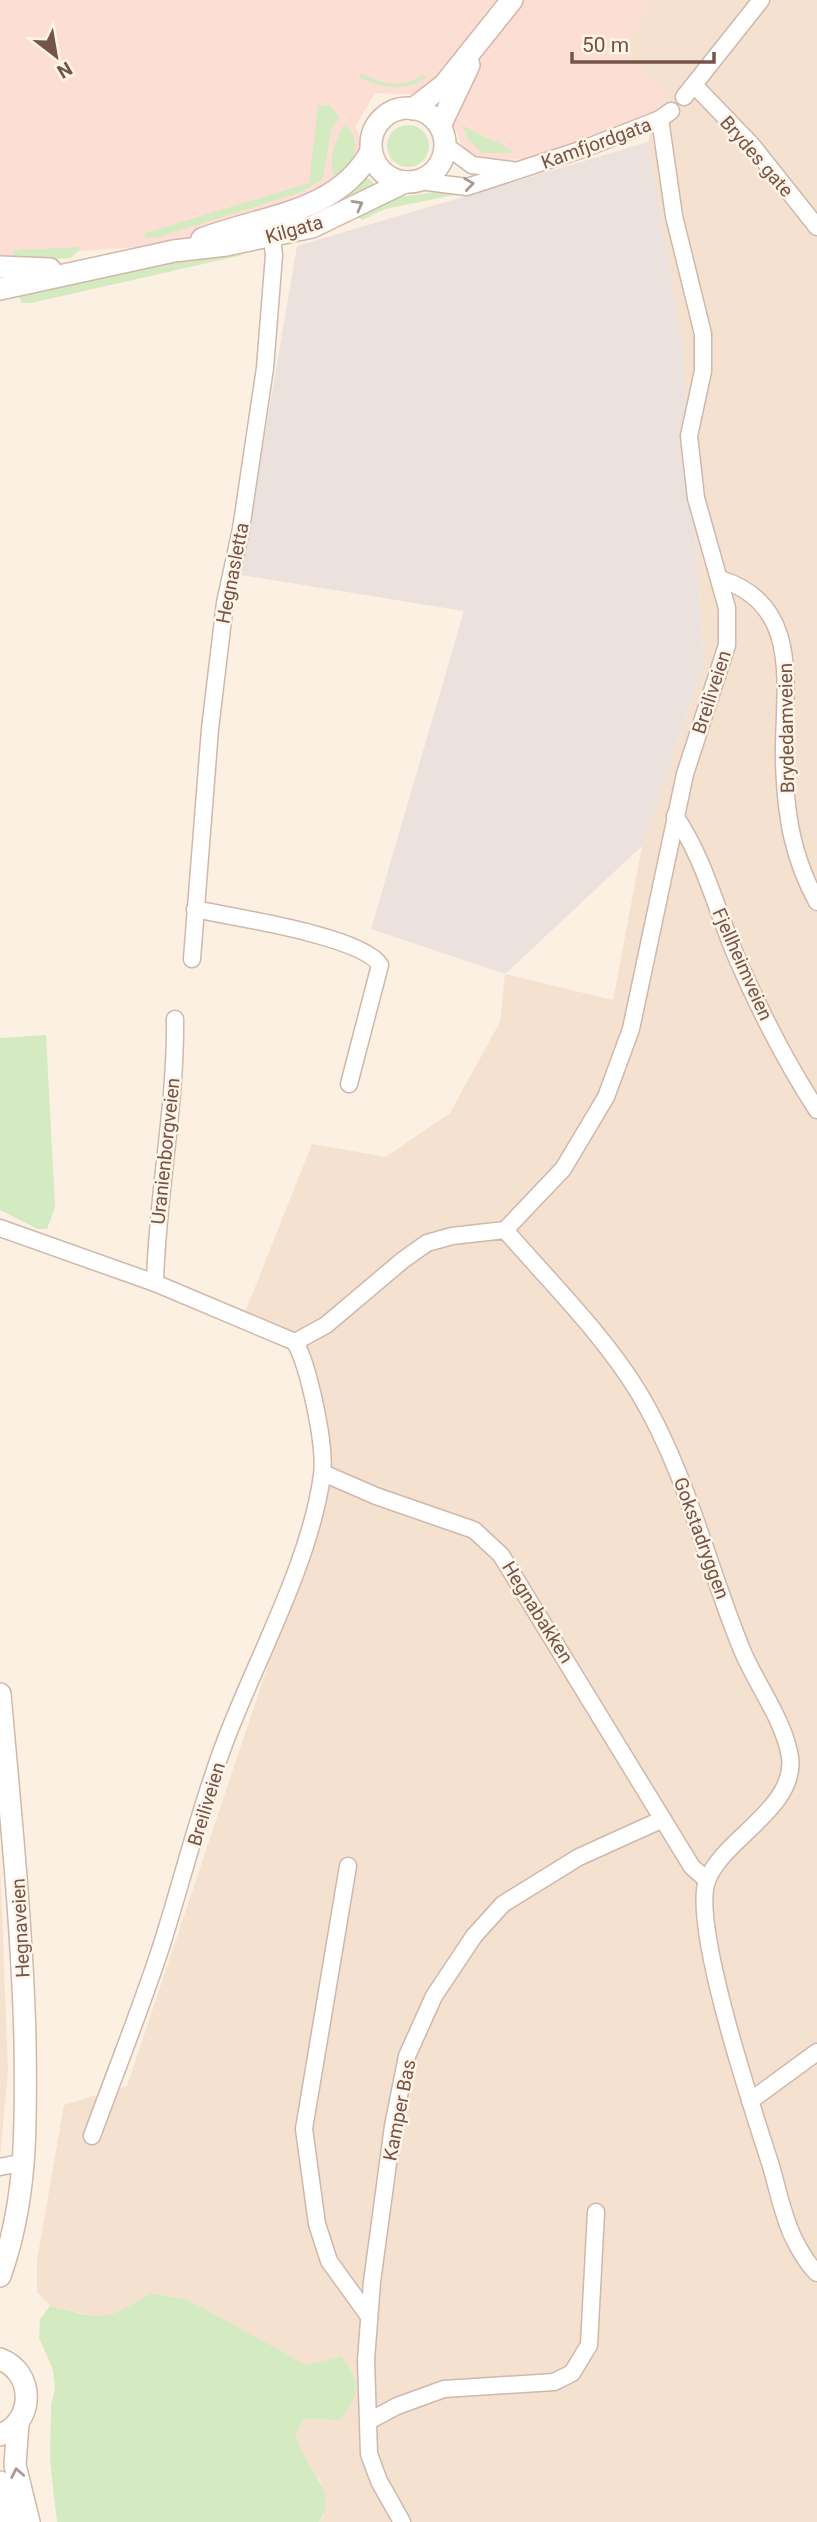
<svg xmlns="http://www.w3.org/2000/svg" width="817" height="2522" font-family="Roboto,sans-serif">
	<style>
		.residential { fill: #f4e1d0 }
		.commercial { fill: #fdded5 }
		.industrial { fill: #ebe2dd }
		.green { fill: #d4eac0 }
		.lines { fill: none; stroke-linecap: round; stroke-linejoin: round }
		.minor-casing { stroke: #cfb8ab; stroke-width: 19 }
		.secondary-casing { stroke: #d2b8a8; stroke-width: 24 }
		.minor { stroke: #fff; stroke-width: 16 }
		.secondary { stroke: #fff; stroke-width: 21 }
		.oneway { stroke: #ac9891 }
		.labels { text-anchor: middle; stroke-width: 5; stroke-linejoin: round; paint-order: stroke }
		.street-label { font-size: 19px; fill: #745448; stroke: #fff4e8 }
	</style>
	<rect width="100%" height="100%" fill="#fcf0e2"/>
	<g class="residential">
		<path d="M 650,0 L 817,0 L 817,2522 L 319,2522 L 324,2516 L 321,2482 L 299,2452 L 296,2434 L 304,2419 L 339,2420 L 324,2363 L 306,2365 L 289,2358 L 188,2300 L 151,2293 L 121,2312 L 103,2318 L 50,2306 L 37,2292 L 37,2260 L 64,2105 L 127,2086 L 325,1495 L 324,1413 L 291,1337 L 244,1315 L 312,1144 L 386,1157 L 450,1113 L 500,1022 L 505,974 L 613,1000 L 642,846 L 704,663 L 682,341 L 648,142 L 664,91 L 632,64 L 630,42 Z"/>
		<path d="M 0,1860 L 8,2071 L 0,2158 Z"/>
	</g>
	<path class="commercial" d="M 0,0 L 650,0 L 630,42 L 632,64 L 664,91 L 656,115 L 526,158 L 488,163 L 465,153 L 455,128 L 418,95 L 375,93 L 355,127 L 364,144 L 362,159 L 313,196 L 165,245 L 0,257 Z"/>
	<path class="industrial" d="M 648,142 L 682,340 L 704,663 L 642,846 L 505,974 L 371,929 L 464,611 L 241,575 L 297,246 Z"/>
	<g class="green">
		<path d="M 360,73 C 381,83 403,91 422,74 L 426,77 C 409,93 378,88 359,77 Z"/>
		<path d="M 318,105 L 330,106 L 340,117 L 331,130 L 323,179 L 301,192 L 159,237 L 146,238 L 145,233 L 309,183 Z"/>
		<path d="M 346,124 C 364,147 352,162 336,181 C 326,166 335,137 346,124 Z"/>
		<circle cx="408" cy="146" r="21"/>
		<path d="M 462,125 L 494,142 L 496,140 L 514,153 L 482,153 L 468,139 Z"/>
		<path d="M 366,176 L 375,185 L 348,203 L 343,195 Z"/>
		<path d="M 436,192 L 459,194 L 385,209 L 362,220 L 355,215 L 391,198 Z"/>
		<path d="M 82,247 L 71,258 L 14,261 L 14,250 Z"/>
		<path d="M 238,252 L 243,255 L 31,303 L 22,303 L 17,293 L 198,255 Z"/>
		<path d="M 46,1035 L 55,1207 L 47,1229 L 38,1229 L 0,1210 L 0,1038 Z"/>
		<path d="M 151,2293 L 188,2300 L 306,2365 L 341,2357 C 362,2381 360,2397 339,2420 L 304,2419 L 296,2434 C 302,2467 341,2492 319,2522 L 57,2522 L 50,2462 L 51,2406 L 55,2388 L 53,2370 L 39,2338 L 40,2319 L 50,2306 C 105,2319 102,2324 151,2293 Z"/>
	</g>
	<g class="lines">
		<defs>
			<g id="minor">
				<path d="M 695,86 L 751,144 L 817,227"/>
				<path d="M 684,97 L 761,0"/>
				<path d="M 445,145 L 472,165 L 512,170"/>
				<path d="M 419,181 L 467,187 L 586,148 L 660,119 L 671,111"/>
				<path d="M 720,579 C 806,605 782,694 784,763 C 786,816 792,856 817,902"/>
				<path d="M 675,816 C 706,861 717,914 739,963 C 761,1013 787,1064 817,1110"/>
				<path d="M 195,909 C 232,917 362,936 380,965 L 349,1084"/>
				<path d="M 192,959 L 210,729 L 225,603 L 241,529 L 265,368 L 274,255 L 272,237"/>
				<path d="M 0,1228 L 155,1283 L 295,1342"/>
				<path d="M 505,1230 L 563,1169 L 606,1097 L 631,1029 L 685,774 L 727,645 L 727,608 L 696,498 L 689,436 L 703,371 L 703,334 L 674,216 L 660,119"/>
				<path d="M 155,1283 C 157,1195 176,1108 175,1019"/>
				<path d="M 295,1342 L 326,1325 L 403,1260 L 427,1243 L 452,1236 L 505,1230 C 550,1282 603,1334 639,1393 C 687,1473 707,1565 742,1650 C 756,1684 784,1720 790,1757 C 797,1808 722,1839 707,1881 C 691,1926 754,2113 771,2166 C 778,2190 783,2217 794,2239 C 800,2251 807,2264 817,2273"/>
				<path d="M 323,1473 L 376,1496 L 474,1530 L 501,1555 L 692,1867 L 707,1880"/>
				<path d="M 348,1866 L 304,2129 L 317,2224 L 329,2261 L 368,2315"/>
				<path d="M 750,2101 L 817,2052"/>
				<path d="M 92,2136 C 115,2073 140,2011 161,1947 C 183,1878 200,1807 226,1739 C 257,1658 311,1560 322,1475 C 326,1446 309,1367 295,1342"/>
				<path d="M 0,2167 L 25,2162"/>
				<path d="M 369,2421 L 397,2406 L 444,2389 L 554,2382 L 572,2373 L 589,2345 L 596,2212"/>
				<path d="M 402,2522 L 379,2481 L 369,2454 L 366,2360 L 372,2282 L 393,2126 L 407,2056 L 434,1996 L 474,1936 L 503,1904 L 579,1857 L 663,1819"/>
			</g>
			<g id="secondary">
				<circle cx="408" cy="145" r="37"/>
				<path d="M 413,109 L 444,85 L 512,0"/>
				<path d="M 440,126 L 469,65"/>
				<path d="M 202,239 C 261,216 339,213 371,151"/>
				<path d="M 0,267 L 50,269"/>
				<path d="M 0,289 L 174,251 L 226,245 L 312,227 L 405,182"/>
				<path d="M 0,1694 C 10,1809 22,1924 25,2039 C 26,2121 28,2198 0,2276"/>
				<path d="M 0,2359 C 35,2372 35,2422 0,2435"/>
				<path d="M 18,2423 L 15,2465 L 29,2522"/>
				<path d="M 0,2482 L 11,2522"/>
			</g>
		</defs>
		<use href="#minor" class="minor-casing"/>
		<use href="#secondary" class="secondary-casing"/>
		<use href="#minor" class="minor"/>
		<use href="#secondary" class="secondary"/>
	</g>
	<defs><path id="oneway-chevron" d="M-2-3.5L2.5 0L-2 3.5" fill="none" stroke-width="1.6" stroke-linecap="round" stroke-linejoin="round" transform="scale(1.75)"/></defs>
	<g class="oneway">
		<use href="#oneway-chevron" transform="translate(469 184) rotate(-8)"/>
		<use href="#oneway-chevron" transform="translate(358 205) rotate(-29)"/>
		<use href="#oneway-chevron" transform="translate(17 2473) rotate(-101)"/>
	</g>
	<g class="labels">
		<g class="street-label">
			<text transform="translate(596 143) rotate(-20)" y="7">Kamfjordgata</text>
			<text transform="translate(757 156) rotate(49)" y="7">Brydes gate</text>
			<text transform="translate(294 229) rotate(-16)" y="7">Kilgata</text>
			<text transform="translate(232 573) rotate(-79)" y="7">Hegnasletta</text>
			<text transform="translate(711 692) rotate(-72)" y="7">Breiliveien</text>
			<text transform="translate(786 728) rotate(-91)" y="7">Brydedamveien</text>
			<text transform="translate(743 964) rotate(66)" y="7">Fjellheimveien</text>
			<text transform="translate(165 1151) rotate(-84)" y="7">Uranienborgveien</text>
			<text transform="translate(702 1538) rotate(70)" y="7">Gokstadryggen</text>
			<text transform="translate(538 1612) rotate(58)" y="7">Hegnabakken</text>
			<text transform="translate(206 1804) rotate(-73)" y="7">Breiliveien</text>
			<text transform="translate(20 1928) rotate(-93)" y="7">Hegnaveien</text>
			<text transform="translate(399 2110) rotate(-79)" y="7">Kamper Bas</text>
		</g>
	</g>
	<g transform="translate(56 56) rotate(149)" stroke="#fff4e8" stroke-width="5" paint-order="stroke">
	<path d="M0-5L12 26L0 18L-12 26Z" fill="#745448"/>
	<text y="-10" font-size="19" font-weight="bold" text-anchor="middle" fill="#745448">N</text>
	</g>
	<path d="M572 52v10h142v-10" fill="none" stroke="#745448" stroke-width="3.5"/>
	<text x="582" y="52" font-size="21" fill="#745448" stroke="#fff4e8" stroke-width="5" paint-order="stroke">50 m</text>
</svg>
